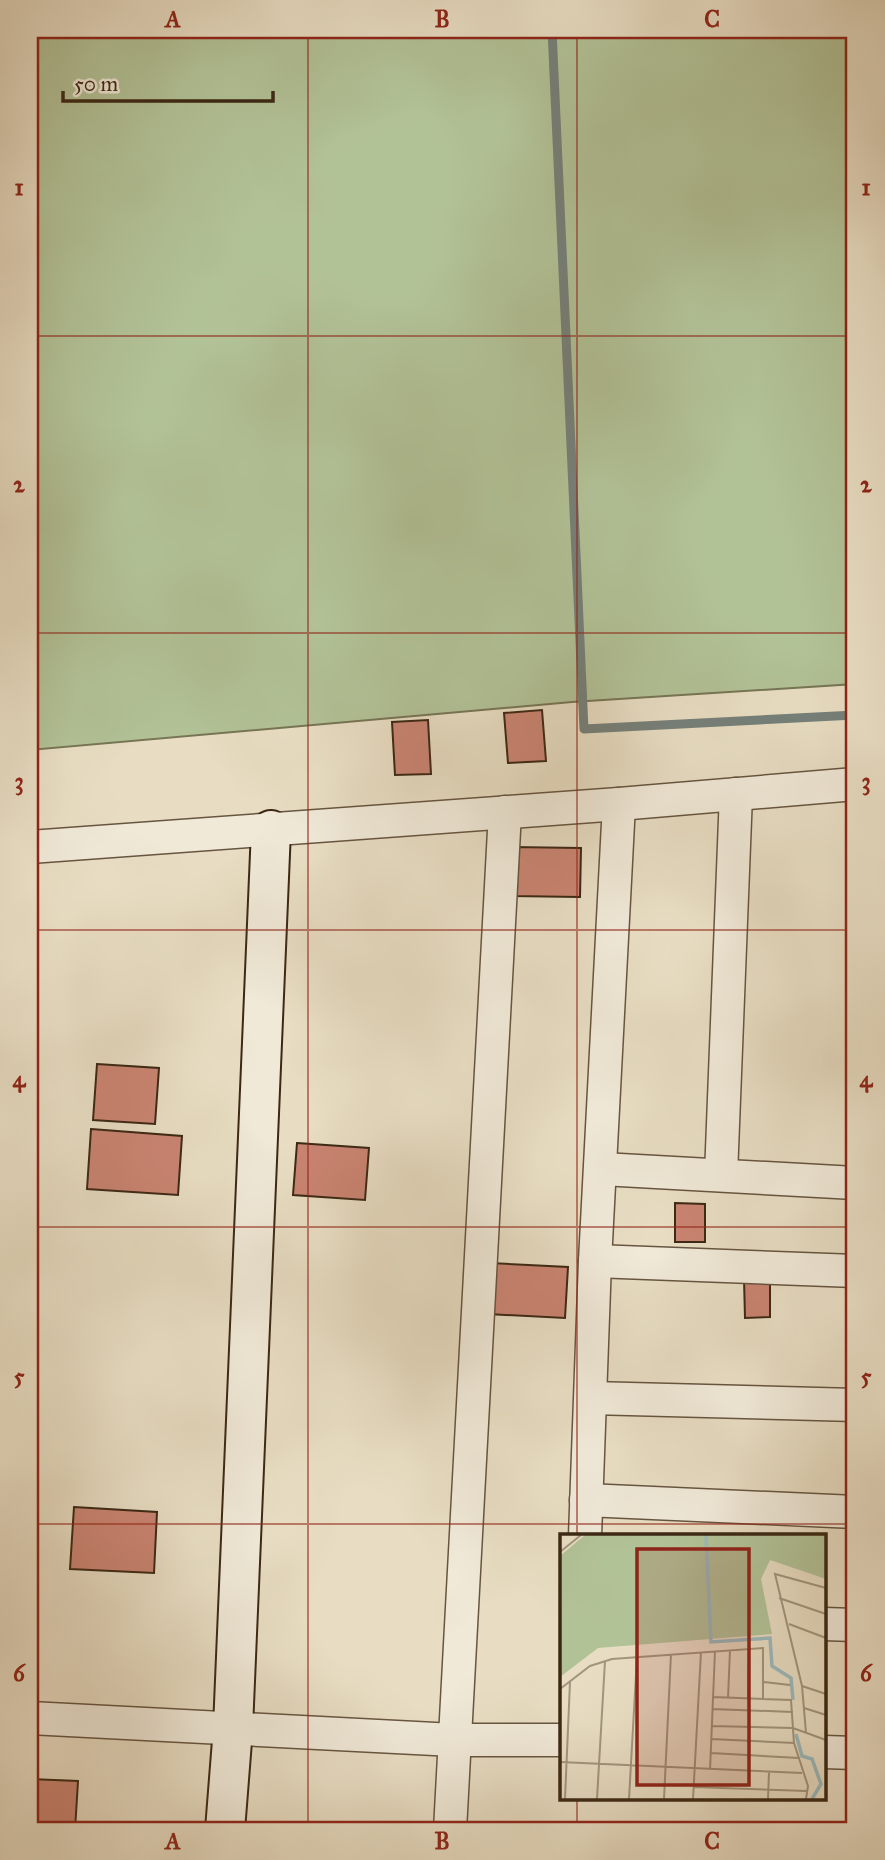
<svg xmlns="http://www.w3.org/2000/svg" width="885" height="1860" font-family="'IM FELL Great Primer',serif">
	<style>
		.green { fill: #b2c297; stroke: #777556; stroke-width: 2 }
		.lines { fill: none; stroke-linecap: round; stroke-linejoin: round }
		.stream { stroke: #75807a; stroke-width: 9 }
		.building { fill: #ca8472; stroke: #3c2815; stroke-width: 2 }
		.street-casing { stroke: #675540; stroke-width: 35 }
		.secondary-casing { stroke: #3c2815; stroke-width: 42 }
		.street { stroke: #f0e9d8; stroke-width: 32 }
		.secondary { stroke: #f0e9d8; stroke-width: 38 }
		.grid { fill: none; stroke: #8f2418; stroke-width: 2; stroke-opacity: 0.55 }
		.inset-river { fill: none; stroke: #9bbabd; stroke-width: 3.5 }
		.inset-road { fill: none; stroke: #a3957d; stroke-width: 2 }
		.view { fill: #8f2418; fill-opacity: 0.15; stroke: #8f2418; stroke-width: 3.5 }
		.inset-edge { fill: none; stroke: #3c2815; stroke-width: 3.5 }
		.neatline { fill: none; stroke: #8f2418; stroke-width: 2.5 }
		.grid-label { font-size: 23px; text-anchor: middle; font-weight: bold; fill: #8f2418 }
	</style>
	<rect width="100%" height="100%" fill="#e8ddc3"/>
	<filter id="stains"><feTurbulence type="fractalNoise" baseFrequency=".00286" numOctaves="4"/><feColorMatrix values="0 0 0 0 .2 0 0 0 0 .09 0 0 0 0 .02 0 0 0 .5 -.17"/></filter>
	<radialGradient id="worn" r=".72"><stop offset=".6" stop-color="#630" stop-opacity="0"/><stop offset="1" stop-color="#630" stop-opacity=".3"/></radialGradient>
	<path class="green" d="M 30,30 L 855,30 L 855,684 L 572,702 L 30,750 Z"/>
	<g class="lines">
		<path class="stream" d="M 552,30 L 584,729 L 855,715"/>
	</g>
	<g class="building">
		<path d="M 542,710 L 546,761 L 508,763 L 504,713 Z"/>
		<path d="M 428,720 L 431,774 L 395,775 L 392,722 Z"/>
		<path d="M 512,847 L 581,848 L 580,897 L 511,896 Z"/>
		<path d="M 97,1064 L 159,1068 L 155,1124 L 93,1120 Z"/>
		<path d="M 91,1129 L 182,1136 L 178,1195 L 87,1189 Z"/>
		<path d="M 297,1143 L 369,1148 L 365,1200 L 293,1195 Z"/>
		<path d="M 675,1203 L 705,1204 L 705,1242 L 675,1242 Z"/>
		<path d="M 491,1263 L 568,1267 L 565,1318 L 488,1314 Z"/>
		<path d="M 770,1278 L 770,1317 L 745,1318 L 744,1279 Z"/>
		<path d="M 74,1507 L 157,1512 L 154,1573 L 70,1569 Z"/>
		<path d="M 30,1779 L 78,1781 L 75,1830 L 30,1830 Z"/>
	</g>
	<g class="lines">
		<defs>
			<g id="street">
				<path d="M 30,847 L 619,804 L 855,784"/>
				<path d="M 602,1169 L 855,1183"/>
				<path d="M 721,1175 L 736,794"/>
				<path d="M 595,1261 L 855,1271"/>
				<path d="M 591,1398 L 855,1405"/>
				<path d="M 586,1500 L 855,1512"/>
				<path d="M 585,1536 L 595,1261 L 619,804"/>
				<path d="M 824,1624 L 855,1625"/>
				<path d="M 30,1718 L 454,1740 L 561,1740"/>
				<path d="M 824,1752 L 855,1753"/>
				<path d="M 450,1830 L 505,812"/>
			</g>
			<path id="secondary" d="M 225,1830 L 233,1728 L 271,830"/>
		</defs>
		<use href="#street" class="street-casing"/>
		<use href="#secondary" class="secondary-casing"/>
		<use href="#street" class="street"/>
		<use href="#secondary" class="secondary"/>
	</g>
	<path class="grid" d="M 308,30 L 308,1830M 577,30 L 577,1536M 30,336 L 855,336M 30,633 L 855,633M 30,930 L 855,930M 30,1227 L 855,1227M 30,1524 L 855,1524M 577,1799 L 577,1830"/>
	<g transform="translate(560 1534)">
		<rect width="266" height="266" fill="#e8ddc3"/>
		<path d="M 25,1 L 266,1 L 266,45 L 210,26 L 201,45 L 212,100 L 38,114 L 0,143 L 0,22 Z" fill="#b2c297"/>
		<path class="inset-river" d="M 146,1 L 151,108 L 210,104 L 212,132 L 231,144 L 233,166M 236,200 L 242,222 L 252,225 L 261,250 L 252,265"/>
		<path class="inset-road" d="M 0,18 L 21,1M 219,64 L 266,80M 229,90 L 266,104M 204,148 L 230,151M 242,152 L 266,160M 0,155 L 30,132 L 52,125 L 203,114 L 203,166M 153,163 L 231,166 L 234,209 L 248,252 L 246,265M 168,164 L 170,116M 188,165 L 189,114M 244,174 L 266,181M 152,175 L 233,178M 152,192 L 233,194 L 266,206M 246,199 L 242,152 L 215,40 L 266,54M 151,205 L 234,209M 151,219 L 239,224M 0,228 L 242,239M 150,236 L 155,117M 134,253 L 247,257M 5,265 L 10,148M 37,265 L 45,127M 69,265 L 77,123M 104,265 L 111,120M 133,265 L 141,118M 208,265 L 209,238"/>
		<path class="view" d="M 77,15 L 189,15 L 189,251 L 77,251 Z"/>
		<rect width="266" height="266" class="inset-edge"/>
	</g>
	<rect width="885" height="1860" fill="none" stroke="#e8ddc3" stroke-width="77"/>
	<path d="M63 91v10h210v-10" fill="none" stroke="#3c2815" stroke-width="3.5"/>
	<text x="74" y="91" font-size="21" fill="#3c2815" stroke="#f0e9d8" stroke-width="5" paint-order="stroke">50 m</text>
	<rect x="38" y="38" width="808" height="1784" class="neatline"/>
	<g class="grid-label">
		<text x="173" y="27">A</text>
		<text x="442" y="27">B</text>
		<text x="712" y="27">C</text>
		<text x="19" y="195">1</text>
		<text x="866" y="195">1</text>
		<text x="19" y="492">2</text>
		<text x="866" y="492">2</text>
		<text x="19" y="789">3</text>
		<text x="866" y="789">3</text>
		<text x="19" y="1087">4</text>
		<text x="866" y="1087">4</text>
		<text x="19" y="1384">5</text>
		<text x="866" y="1384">5</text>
		<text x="19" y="1681">6</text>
		<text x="866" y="1681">6</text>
		<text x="173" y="1849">A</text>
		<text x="442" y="1849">B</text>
		<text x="712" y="1849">C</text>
	</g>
	<rect width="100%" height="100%" filter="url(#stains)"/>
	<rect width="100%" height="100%" fill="url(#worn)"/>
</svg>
